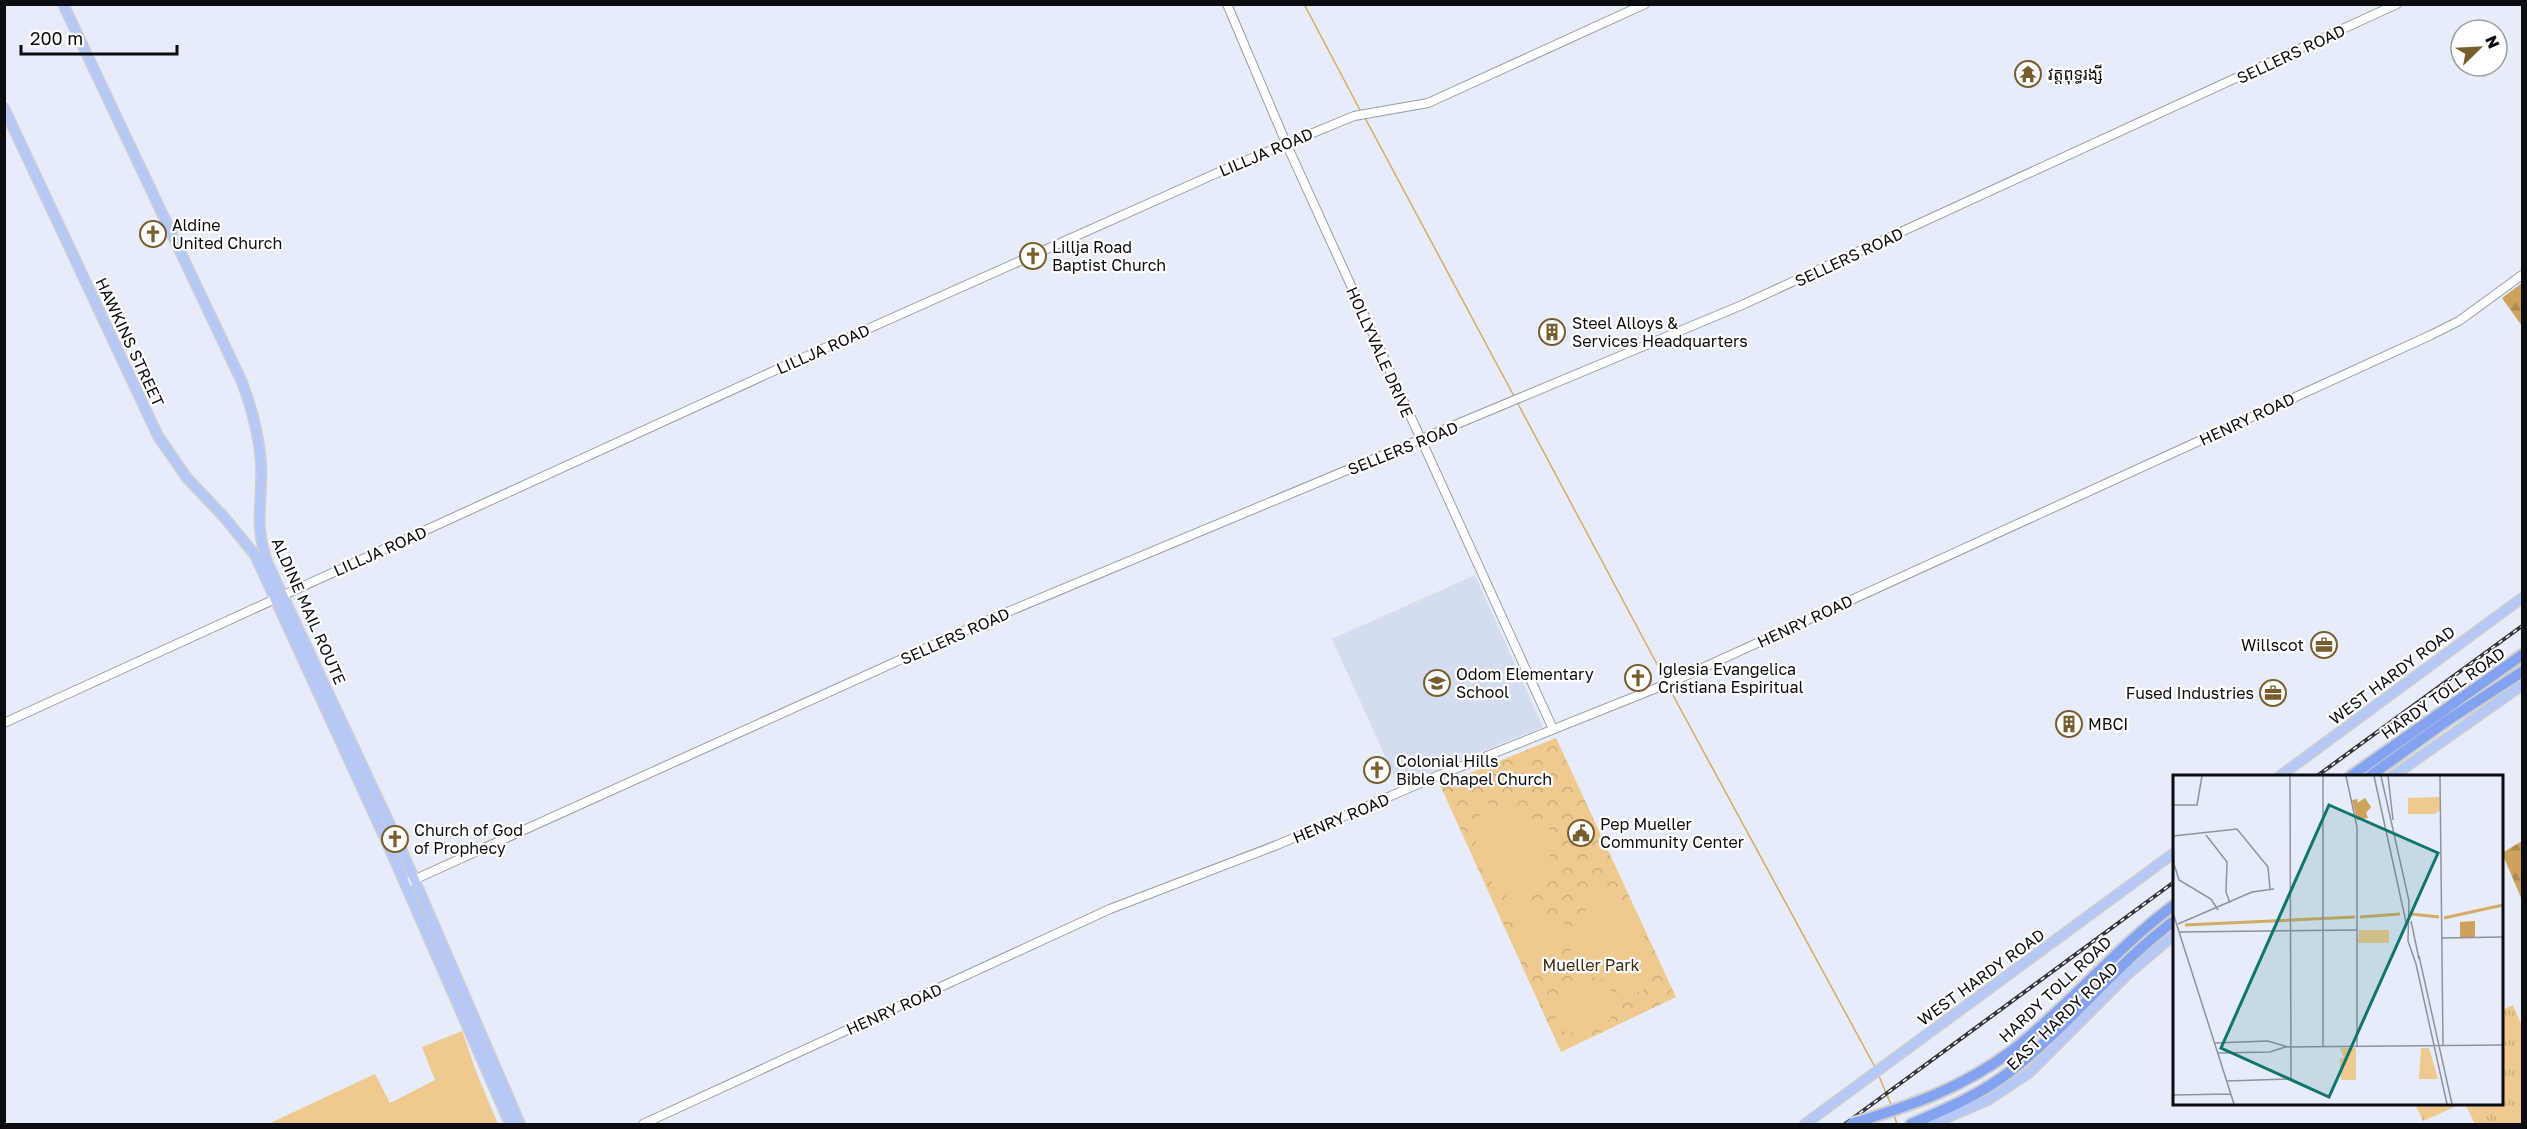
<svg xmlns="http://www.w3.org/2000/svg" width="2527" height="1129" font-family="'Golos Text','Noto Sans Khmer',sans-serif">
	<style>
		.built { fill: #d4dcf0 }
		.grass { fill: url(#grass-tufts) }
		.forest { fill: url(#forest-firs) }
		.park { fill: url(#park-crowns) }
		.garden { fill: #efca90 }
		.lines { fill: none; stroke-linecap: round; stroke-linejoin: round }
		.stream { stroke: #d5ab63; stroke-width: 1.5 }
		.minor-casing { stroke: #979da9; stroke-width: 10 }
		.major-casing { stroke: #cececf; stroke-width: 12 }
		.highway-casing { stroke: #cececf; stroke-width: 14 }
		.minor { stroke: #fff; stroke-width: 8 }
		.major { stroke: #b5c8f6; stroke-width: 9 }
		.highway { stroke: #83a3f0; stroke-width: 10 }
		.rail-casing { stroke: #33353b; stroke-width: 4 }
		.rail { stroke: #fff; stroke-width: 1.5; stroke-dasharray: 4.5; stroke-linecap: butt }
		.highway-bridge-casing { stroke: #cececf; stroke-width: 14; stroke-linecap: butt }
		.highway-bridge { stroke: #83a3f0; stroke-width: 10 }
		.labels { text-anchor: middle; stroke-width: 4.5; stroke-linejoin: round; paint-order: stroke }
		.street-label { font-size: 16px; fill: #0a0c10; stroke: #fff }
		.poi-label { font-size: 16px; fill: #0a0c10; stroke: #fff; text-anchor: start }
		.park-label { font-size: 16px; fill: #3c2a09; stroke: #fff }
		.inset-river { fill: none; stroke: #d5ab63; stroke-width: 3 }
		.inset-road { fill: none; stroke: #8e929c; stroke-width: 1.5 }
		.view { fill: #0f766e; fill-opacity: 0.15; stroke: #0f766e; stroke-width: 3 }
		.inset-edge { fill: none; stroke: #0a0c10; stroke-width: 3 }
	</style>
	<defs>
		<pattern id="grass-tufts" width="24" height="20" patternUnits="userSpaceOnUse" patternTransform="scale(1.5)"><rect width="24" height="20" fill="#efca90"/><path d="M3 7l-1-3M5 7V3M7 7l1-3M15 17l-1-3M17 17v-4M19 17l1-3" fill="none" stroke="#ccac7b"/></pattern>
		<pattern id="forest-firs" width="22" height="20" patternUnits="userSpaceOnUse" patternTransform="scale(1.5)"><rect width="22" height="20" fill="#cda25b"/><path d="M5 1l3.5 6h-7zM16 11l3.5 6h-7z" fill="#af8a4e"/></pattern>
		<pattern id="park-crowns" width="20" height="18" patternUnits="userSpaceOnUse" patternTransform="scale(1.5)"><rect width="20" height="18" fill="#efca90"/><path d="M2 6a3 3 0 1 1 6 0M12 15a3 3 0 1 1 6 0" fill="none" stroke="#ccac7b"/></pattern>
	</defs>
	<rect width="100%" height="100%" fill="#e6ecfa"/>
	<path class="built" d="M 1475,575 L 1543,727 L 1398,785 L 1332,639 Z"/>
	<g class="grass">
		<path d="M 2513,1005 L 2522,1026 L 2522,1124 L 2475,1124 L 2465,1104 L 2502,1104 L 2502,1010 Z"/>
		<path d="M 2415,1104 L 2461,1104 L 2423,1121 Z"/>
	</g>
	<g class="forest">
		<path d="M 2522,283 L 2522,326 L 2502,298 Z"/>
		<path d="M 2522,841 L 2522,900 L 2502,853 Z"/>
	</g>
	<path class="park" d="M 1556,738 L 1676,997 L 1561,1052 L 1440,785 Z"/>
	<g class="garden">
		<path d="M 1485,802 L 1553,831 L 1557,839 L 1528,907 C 1482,889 1463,848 1485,802 Z"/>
		<path d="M 1593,890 C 1639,906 1660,948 1642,993 L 1570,969 L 1567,961 Z"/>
		<path d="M 1517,906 L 1564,924 L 1567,931 L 1551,976 C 1518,968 1507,937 1517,906 Z"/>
		<path d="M 1576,978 L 1623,995 C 1616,1026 1581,1042 1552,1027 L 1570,982 Z"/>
		<path d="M 462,1031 L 477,1074 L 498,1124 L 268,1124 L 375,1074 L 390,1103 L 435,1080 L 422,1047 Z"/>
	</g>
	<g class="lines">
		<g class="stream">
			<path d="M 1304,4 L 1361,112"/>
			<path d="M 1364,116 L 1515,398"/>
			<path d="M 1517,402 L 1666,681"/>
			<path d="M 1669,688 L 1876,1069"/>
			<path d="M 1879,1076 L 1892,1107"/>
			<path d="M 1894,1115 L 1897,1124"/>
		</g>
		<defs>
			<g id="minor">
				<path d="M 1227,4 L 1286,143 L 1553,729"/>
				<path d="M 4,723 L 778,369 L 1226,169 L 1354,116 L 1428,103 L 1645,4"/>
				<path d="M 409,882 L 986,621 L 1742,305 L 2397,4"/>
				<path d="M 643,1124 L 1110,909 L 1277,845 L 1437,776 L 1674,681 L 2431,335 L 2459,321 L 2522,275"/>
			</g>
			<g id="major">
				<path d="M 63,4 L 242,382 C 252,409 259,435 261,463 C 263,503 253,523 268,564 L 399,844 L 520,1124"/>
				<path d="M 4,108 L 158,436 L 187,478 L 224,517 L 255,555 L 389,847 L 510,1124"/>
				<path d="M 2280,776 L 2522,598"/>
				<path d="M 2393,776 L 2522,685"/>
				<path d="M 1805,1124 L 2174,853"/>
				<path d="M 1932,1124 L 1988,1100 L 2029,1073 L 2129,973 L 2174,935"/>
			</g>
			<g id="highway">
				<path d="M 2351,776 L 2522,655"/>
				<path d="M 2370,776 L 2448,720 L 2522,672"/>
				<path d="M 2013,1050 C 2070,1005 2116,948 2174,905"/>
				<path d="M 1911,1124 C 1946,1109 1982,1094 2012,1070 C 2070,1025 2115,965 2174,921"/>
			</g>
		</defs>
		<use href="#minor" class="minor-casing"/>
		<use href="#major" class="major-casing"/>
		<use href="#highway" class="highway-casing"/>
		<use href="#minor" class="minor"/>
		<use href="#major" class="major"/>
		<use href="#highway" class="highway"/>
		<defs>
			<g id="rail">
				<path d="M 2317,776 L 2522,626"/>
				<path d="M 1845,1124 L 2174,882"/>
			</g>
		</defs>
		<use href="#rail" class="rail-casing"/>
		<use href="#rail" class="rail"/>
		<defs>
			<path id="highway-bridge" d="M 1851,1124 C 1912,1105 1961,1089 2013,1050"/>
		</defs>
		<use href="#highway-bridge" class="highway-bridge-casing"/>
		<use href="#highway-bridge" class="highway-bridge"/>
	</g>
	<defs>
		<symbol id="temple-ring" viewBox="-11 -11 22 22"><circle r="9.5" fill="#fff" stroke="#785d2f" stroke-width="1.5"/><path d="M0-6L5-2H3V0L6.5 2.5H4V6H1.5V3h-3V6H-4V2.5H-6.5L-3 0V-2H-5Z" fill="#785d2f"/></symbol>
		<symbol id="church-ring" viewBox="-11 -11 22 22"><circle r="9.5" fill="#fff" stroke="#785d2f" stroke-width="1.5"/><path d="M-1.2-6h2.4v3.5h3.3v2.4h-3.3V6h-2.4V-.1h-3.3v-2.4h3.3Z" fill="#785d2f"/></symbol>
		<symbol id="building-ring" viewBox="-11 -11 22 22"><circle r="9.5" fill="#fff" stroke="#785d2f" stroke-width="1.5"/><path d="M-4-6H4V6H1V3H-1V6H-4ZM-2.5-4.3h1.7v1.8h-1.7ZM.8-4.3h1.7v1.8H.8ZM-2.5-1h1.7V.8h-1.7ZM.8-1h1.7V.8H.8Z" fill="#785d2f"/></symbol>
		<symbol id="office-ring" viewBox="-11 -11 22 22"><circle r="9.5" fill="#fff" stroke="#785d2f" stroke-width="1.5"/><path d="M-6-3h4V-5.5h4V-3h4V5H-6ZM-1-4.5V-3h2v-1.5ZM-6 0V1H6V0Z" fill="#785d2f"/></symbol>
		<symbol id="school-ring" viewBox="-11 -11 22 22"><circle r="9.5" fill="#fff" stroke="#785d2f" stroke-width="1.5"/><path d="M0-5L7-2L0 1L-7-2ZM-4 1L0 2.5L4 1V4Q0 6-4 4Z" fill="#785d2f"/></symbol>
		<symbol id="civic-ring" viewBox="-11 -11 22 22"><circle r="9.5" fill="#fff" stroke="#785d2f" stroke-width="1.5"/><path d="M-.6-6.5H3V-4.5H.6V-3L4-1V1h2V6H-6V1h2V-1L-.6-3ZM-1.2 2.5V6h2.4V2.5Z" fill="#785d2f"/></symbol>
	</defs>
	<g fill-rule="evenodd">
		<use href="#temple-ring" x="2013" y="59" width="30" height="30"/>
		<use href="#church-ring" x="138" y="219" width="30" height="30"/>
		<use href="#church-ring" x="1018" y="241" width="30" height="30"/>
		<use href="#building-ring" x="1537" y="317" width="30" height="30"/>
		<use href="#office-ring" x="2309" y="630" width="30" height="30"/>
		<use href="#church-ring" x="1623" y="663" width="30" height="30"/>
		<use href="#school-ring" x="1422" y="668" width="30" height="30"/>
		<use href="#office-ring" x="2258" y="678" width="30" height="30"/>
		<use href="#building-ring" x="2054" y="709" width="30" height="30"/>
		<use href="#church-ring" x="1362" y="755" width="30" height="30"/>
		<use href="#civic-ring" x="1566" y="818" width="30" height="30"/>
		<use href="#church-ring" x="380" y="824" width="30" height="30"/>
	</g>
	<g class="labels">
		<g class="street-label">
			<text transform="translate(2291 54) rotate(-25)" y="6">SELLERS ROAD</text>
			<text transform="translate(1266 152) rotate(-23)" y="6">LILLJA ROAD</text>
			<text transform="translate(1849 257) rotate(-25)" y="6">SELLERS ROAD</text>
			<text transform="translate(130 342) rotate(65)" y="6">HAWKINS STREET</text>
			<text transform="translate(823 349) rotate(-24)" y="6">LILLJA ROAD</text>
			<text transform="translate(1380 352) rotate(66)" y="6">HOLLYVALE DRIVE</text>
			<text transform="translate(2247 419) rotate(-25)" y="6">HENRY ROAD</text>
			<text transform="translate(1403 448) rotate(-22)" y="6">SELLERS ROAD</text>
			<text transform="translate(380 551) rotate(-24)" y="6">LILLJA ROAD</text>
			<text transform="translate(309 611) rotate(66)" y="6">ALDINE MAIL ROUTE</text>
			<text transform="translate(1805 621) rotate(-25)" y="6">HENRY ROAD</text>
			<text transform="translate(955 636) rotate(-24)" y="6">SELLERS ROAD</text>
			<text transform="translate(2392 675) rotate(-37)" y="6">WEST HARDY ROAD</text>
			<text transform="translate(2443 693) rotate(-35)" y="6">HARDY TOLL ROAD</text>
			<text transform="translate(1341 818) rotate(-23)" y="6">HENRY ROAD</text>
			<text transform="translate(1981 977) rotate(-36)" y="6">WEST HARDY ROAD</text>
			<text transform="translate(2055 989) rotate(-43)" y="6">HARDY TOLL ROAD</text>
			<text transform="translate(894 1009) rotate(-24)" y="6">HENRY ROAD</text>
			<text transform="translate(2062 1016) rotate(-44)" y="6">EAST HARDY ROAD</text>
		</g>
		<g class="poi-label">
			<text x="2048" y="80">វត្តពុទ្ធរង្សី</text>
			<text x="172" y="231">Aldine<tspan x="172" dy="18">United Church</tspan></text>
			<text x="1052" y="253">Lillja Road<tspan x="1052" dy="18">Baptist Church</tspan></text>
			<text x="1572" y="329">Steel Alloys &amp;<tspan x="1572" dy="18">Services Headquarters</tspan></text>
			<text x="2304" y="651" text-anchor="end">Willscot</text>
			<text x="1658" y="675">Iglesia Evangelica<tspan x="1658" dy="18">Cristiana Espiritual</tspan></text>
			<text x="1456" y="680">Odom Elementary<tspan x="1456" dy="18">School</tspan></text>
			<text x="2254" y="699" text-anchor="end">Fused Industries</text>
			<text x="2088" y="730">MBCI</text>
			<text x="1396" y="767">Colonial Hills<tspan x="1396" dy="18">Bible Chapel Church</tspan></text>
			<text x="1600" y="830">Pep Mueller<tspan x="1600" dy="18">Community Center</tspan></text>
			<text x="414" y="836">Church of God<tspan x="414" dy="18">of Prophecy</tspan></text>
		</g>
		<g class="park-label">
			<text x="1591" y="971">Mueller Park</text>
		</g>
	</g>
	<g transform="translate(2173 775)">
		<rect width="330" height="330" fill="#e6ecfa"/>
		<path d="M 192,23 L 198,32 L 193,38 L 195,43 L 184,45 L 179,25 L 185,24 L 184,28 ZM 302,146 L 302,162 L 287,162 L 287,147 Z" fill="#cda25b"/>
		<path d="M 267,22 L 267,35 L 262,39 L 235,39 L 235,23 Z" fill="#efca90"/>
		<path d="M 186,155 L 216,155 L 216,168 L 185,168 Z" fill="#efca90"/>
		<path d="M 167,273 L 183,273 L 183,305 L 168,305 L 167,283 L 171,283 ZM 248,273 L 256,273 L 265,304 L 246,304 Z" fill="#efca90"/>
		<path class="inset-river" d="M 238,139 L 266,142M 187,142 L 227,139M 271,143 L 330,130M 12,150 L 182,142"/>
		<path class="inset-road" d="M 173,1 L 184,52 L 184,272M 201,1 L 233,147M 208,1 L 236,126 L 235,166 L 243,189 L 274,329M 215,1 L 220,45M 267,1 L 270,270M 0,30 L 24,30 L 29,1M 33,60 L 54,87 L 53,117 L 57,128M 0,61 L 64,54 L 95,92 L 97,114M 0,61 L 1,89 L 6,105 L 38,124 L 45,135M 0,138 L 61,329M 238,146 L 246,184M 5,149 L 79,117 L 101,114M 7,157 L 185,155M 269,163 L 330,162M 246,181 L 279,329M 41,268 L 95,266 L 115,272M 150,272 L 150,1M 44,278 L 97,277 L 112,272 L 330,270M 54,306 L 118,304 L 117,1M 0,320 L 58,319"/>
		<path class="view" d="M 156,30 L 265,78 L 156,322 L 48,273 Z"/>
		<rect width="330" height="330" class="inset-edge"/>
	</g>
	<rect width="2527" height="1129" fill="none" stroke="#0a0c10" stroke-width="12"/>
	<g transform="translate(2479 48) rotate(66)"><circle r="28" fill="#ffffff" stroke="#9d9e9f" stroke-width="1.5"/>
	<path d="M0-4.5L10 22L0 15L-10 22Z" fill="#785d2f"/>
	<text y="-9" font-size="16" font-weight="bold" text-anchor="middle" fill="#0a0c10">N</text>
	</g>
	<path d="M21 45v9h156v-9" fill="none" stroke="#0a0c10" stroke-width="3"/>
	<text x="30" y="45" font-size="18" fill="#0a0c10" stroke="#ffffff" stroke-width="4.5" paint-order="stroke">200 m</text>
</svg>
